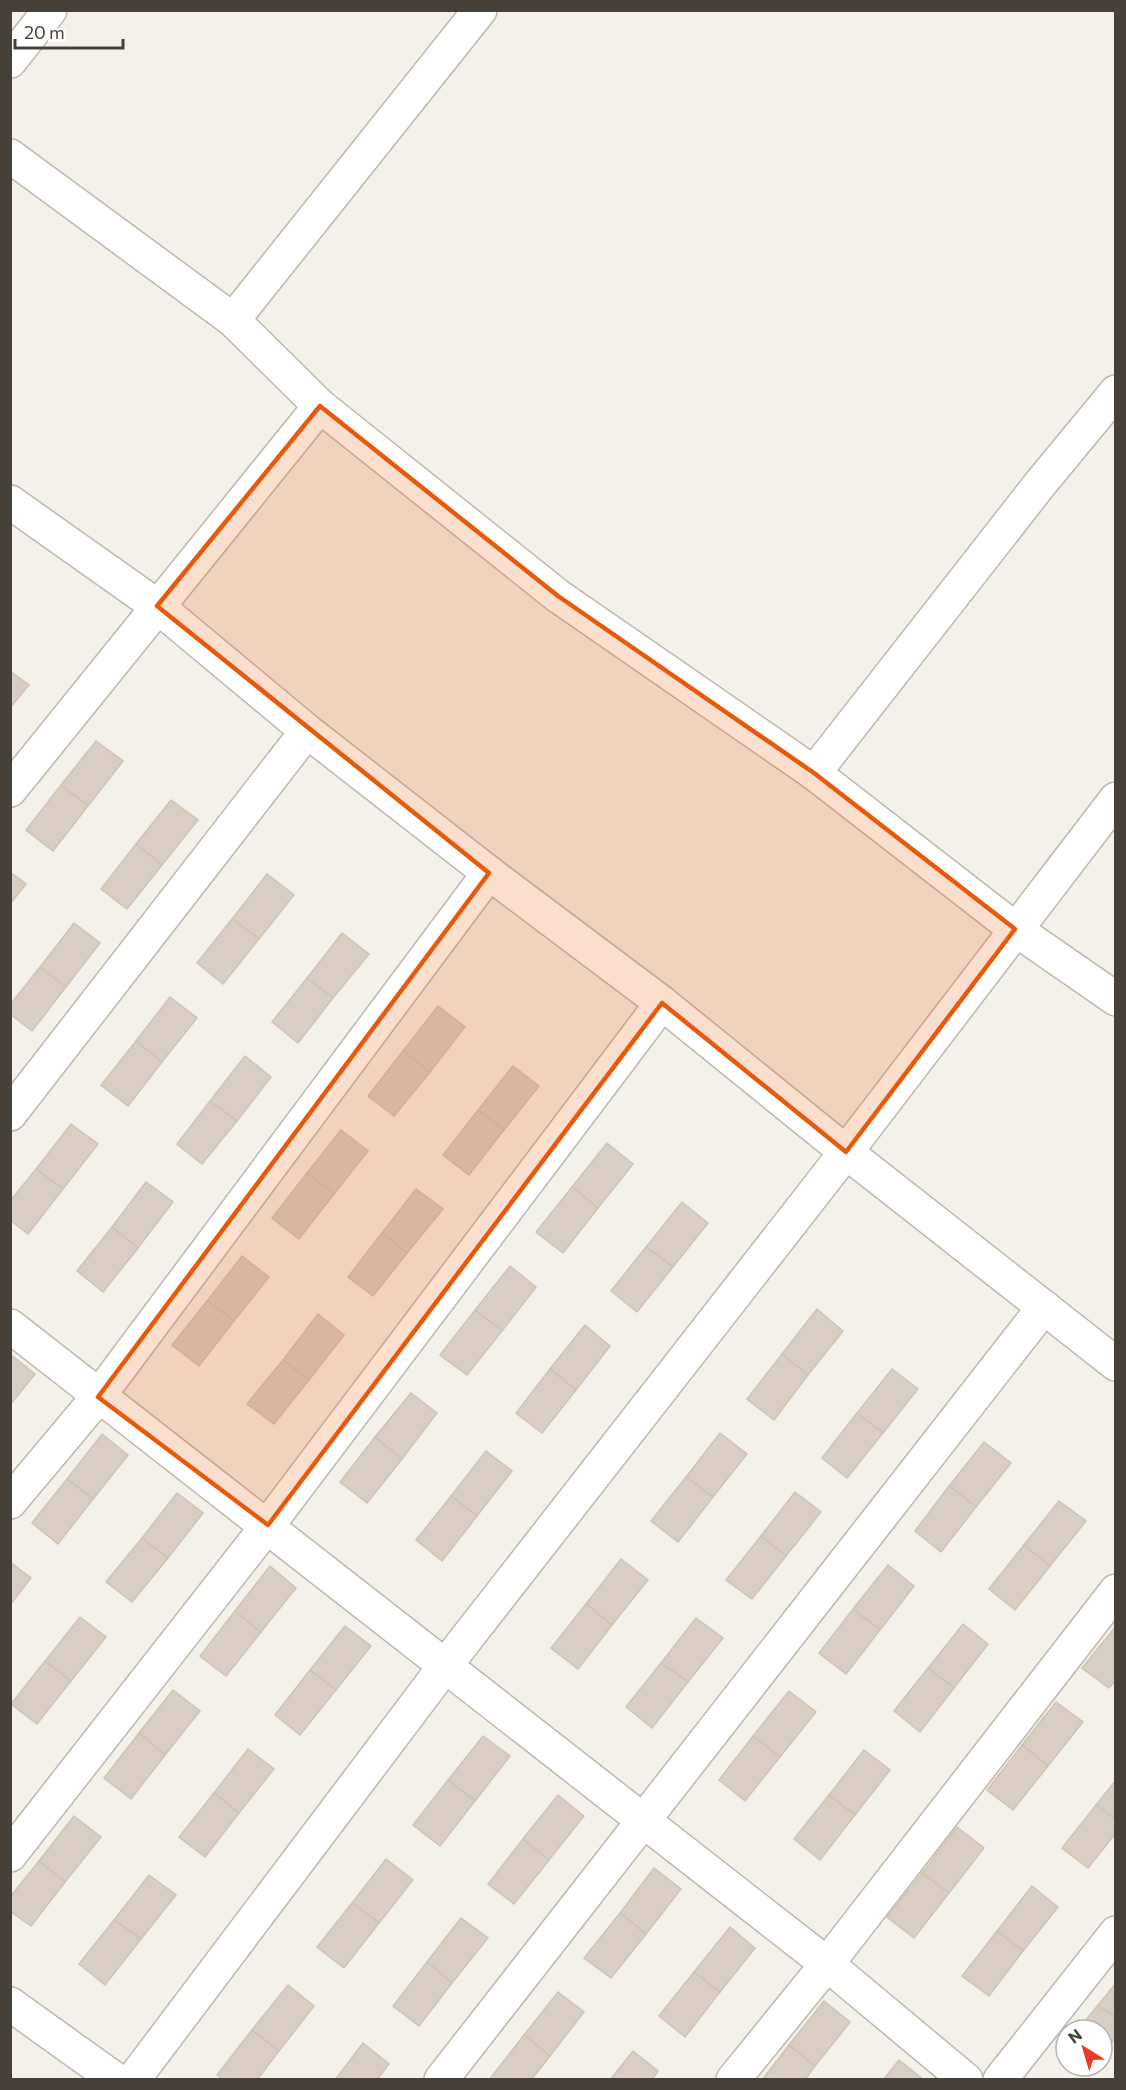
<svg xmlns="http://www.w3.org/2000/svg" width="1126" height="2090" font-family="Commissioner,sans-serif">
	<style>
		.building { fill: #d8cec3; stroke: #cfc3b3; stroke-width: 1.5 }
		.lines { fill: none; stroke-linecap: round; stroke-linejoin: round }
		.minor-casing { stroke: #bfb7ad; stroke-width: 36 }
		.minor { stroke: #fff; stroke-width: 33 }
		.marked { fill: #e8590c; fill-opacity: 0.2; stroke: #e8590c; stroke-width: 4.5; stroke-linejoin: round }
	</style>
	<rect width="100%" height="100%" fill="#f4f0ea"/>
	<g class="building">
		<path d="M 10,671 L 29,685 L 10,708 Z"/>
		<path d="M 96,741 L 123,761 L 88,806 L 61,785 Z"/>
		<path d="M 61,785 L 88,806 L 53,851 L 26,830 Z"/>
		<path d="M 171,800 L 198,820 L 162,865 L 136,844 Z"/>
		<path d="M 136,844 L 162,865 L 127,909 L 101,889 Z"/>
		<path d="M 10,872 L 26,884 L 10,904 Z"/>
		<path d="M 267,874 L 294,895 L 259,939 L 232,919 Z"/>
		<path d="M 232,919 L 259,939 L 223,984 L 197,963 Z"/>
		<path d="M 74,923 L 100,943 L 66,987 L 40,967 Z"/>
		<path d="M 342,933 L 369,954 L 333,998 L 307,978 Z"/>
		<path d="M 40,967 L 66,987 L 32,1031 L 10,1014 L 10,1005 Z"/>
		<path d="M 307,978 L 333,998 L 298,1043 L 272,1022 Z"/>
		<path d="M 170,997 L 197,1018 L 162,1062 L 136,1041 Z"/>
		<path d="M 438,1006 L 465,1027 L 430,1072 L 403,1051 Z"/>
		<path d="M 136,1041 L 162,1062 L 128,1106 L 101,1085 Z"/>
		<path d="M 403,1051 L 430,1072 L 394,1116 L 368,1096 Z"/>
		<path d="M 245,1056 L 271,1077 L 237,1121 L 210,1101 Z"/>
		<path d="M 513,1066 L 539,1086 L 504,1130 L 478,1110 Z"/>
		<path d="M 210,1101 L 237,1121 L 202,1164 L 177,1144 Z"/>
		<path d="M 478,1110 L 504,1130 L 469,1175 L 443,1155 Z"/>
		<path d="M 71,1124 L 98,1144 L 63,1189 L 36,1169 Z"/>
		<path d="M 341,1130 L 368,1151 L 334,1194 L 307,1173 Z"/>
		<path d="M 607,1143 L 633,1164 L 598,1208 L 572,1187 Z"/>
		<path d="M 36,1169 L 63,1189 L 28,1234 L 10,1220 L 10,1201 Z"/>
		<path d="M 307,1173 L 334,1194 L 299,1239 L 272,1218 Z"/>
		<path d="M 146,1182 L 173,1202 L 138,1248 L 112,1227 Z"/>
		<path d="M 572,1187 L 598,1208 L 563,1253 L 536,1232 Z"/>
		<path d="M 416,1189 L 443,1209 L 407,1253 L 382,1233 Z"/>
		<path d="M 682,1202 L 708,1223 L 673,1267 L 646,1247 Z"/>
		<path d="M 112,1227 L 138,1248 L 103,1292 L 77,1271 Z"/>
		<path d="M 382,1233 L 407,1253 L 373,1296 L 348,1277 Z"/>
		<path d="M 646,1247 L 673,1267 L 637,1312 L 611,1291 Z"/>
		<path d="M 242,1256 L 269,1277 L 234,1321 L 207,1301 Z"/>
		<path d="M 510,1266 L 536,1287 L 502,1331 L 475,1310 Z"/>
		<path d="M 207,1301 L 234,1321 L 199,1366 L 172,1345 Z"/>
		<path d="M 817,1309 L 843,1331 L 808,1375 L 782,1354 Z"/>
		<path d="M 475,1310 L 502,1331 L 467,1375 L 440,1355 Z"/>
		<path d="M 318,1314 L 344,1335 L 309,1380 L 283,1360 Z"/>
		<path d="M 585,1325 L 610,1346 L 576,1390 L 550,1369 Z"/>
		<path d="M 10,1354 L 35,1374 L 10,1405 Z"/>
		<path d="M 782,1354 L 808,1375 L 774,1420 L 747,1399 Z"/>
		<path d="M 283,1360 L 309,1380 L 274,1424 L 247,1404 Z"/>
		<path d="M 550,1369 L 576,1390 L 542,1433 L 516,1413 Z"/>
		<path d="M 892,1369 L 918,1389 L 883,1433 L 857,1413 Z"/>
		<path d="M 411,1393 L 437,1413 L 402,1459 L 375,1437 Z"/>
		<path d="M 857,1413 L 883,1433 L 847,1478 L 822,1458 Z"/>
		<path d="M 720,1433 L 747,1454 L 713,1497 L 686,1477 Z"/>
		<path d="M 102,1434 L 128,1455 L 93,1499 L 67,1479 Z"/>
		<path d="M 375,1437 L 402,1459 L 367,1503 L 340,1482 Z"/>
		<path d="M 984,1442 L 1011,1463 L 976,1507 L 949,1486 Z"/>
		<path d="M 486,1451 L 512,1471 L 477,1516 L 451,1496 Z"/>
		<path d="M 686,1477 L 713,1497 L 678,1542 L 651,1521 Z"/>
		<path d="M 67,1479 L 93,1499 L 58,1544 L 32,1523 Z"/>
		<path d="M 949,1486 L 976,1507 L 941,1552 L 915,1531 Z"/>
		<path d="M 795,1492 L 821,1512 L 786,1556 L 761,1536 Z"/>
		<path d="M 177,1493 L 203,1513 L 168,1558 L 142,1538 Z"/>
		<path d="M 451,1496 L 477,1516 L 442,1561 L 416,1540 Z"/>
		<path d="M 1059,1501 L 1086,1521 L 1050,1566 L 1024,1545 Z"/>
		<path d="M 761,1536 L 786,1556 L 752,1599 L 726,1580 Z"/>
		<path d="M 142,1538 L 168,1558 L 132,1602 L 106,1582 Z"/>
		<path d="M 1024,1545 L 1050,1566 L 1015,1610 L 989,1589 Z"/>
		<path d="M 621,1559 L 648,1580 L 612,1625 L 586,1604 Z"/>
		<path d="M 10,1562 L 31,1578 L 10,1605 Z"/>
		<path d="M 888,1565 L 914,1586 L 880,1630 L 853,1609 Z"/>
		<path d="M 270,1566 L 296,1588 L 261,1632 L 235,1611 Z"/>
		<path d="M 586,1604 L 612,1625 L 578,1669 L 551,1648 Z"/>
		<path d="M 853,1609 L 880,1630 L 846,1674 L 819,1653 Z"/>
		<path d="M 235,1611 L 261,1632 L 226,1676 L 200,1656 Z"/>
		<path d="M 80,1617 L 106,1637 L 71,1681 L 45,1661 Z"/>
		<path d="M 696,1618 L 723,1638 L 688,1682 L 661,1663 Z"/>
		<path d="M 963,1624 L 988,1644 L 954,1688 L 928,1668 Z"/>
		<path d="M 345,1626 L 371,1646 L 336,1690 L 310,1670 Z"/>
		<path d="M 1116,1626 L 1116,1680 L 1109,1688 L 1082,1668 Z"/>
		<path d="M 45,1661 L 71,1681 L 37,1724 L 11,1704 Z"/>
		<path d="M 661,1663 L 688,1682 L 652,1728 L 626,1707 Z"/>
		<path d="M 928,1668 L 954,1688 L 920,1732 L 894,1711 Z"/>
		<path d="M 310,1670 L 336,1690 L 300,1735 L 275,1715 Z"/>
		<path d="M 173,1690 L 200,1711 L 165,1755 L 139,1733 Z"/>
		<path d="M 789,1691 L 816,1712 L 780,1757 L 753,1736 Z"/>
		<path d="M 1056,1702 L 1083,1722 L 1048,1766 L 1022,1745 Z"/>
		<path d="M 139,1733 L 165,1755 L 131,1799 L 104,1778 Z"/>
		<path d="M 483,1736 L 510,1756 L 475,1801 L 448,1780 Z"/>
		<path d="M 753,1736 L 780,1757 L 745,1801 L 719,1780 Z"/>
		<path d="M 1022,1745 L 1048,1766 L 1013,1810 L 987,1790 Z"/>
		<path d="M 248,1749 L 274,1769 L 239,1813 L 214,1793 Z"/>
		<path d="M 864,1750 L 890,1770 L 855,1815 L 829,1795 Z"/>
		<path d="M 448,1780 L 475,1801 L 440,1846 L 413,1825 Z"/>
		<path d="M 1116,1780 L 1116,1820 L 1096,1805 Z"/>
		<path d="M 214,1793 L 239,1813 L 205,1857 L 179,1837 Z"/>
		<path d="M 558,1795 L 584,1816 L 549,1860 L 523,1839 Z"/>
		<path d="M 829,1795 L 855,1815 L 820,1860 L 794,1839 Z"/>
		<path d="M 1096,1805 L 1116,1820 L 1116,1833 L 1088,1868 L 1062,1848 Z"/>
		<path d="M 74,1816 L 101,1837 L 65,1882 L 39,1861 Z"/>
		<path d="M 957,1827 L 984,1848 L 949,1893 L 922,1873 Z"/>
		<path d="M 523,1839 L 549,1860 L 514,1904 L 488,1884 Z"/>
		<path d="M 386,1859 L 413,1880 L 379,1923 L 352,1903 Z"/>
		<path d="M 39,1861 L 65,1882 L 31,1926 L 10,1911 L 10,1897 Z"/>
		<path d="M 654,1868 L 681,1889 L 646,1934 L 620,1913 Z"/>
		<path d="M 922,1873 L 949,1893 L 914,1938 L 887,1917 Z"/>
		<path d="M 149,1875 L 176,1895 L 141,1939 L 114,1920 Z"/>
		<path d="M 1032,1886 L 1058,1907 L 1023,1951 L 997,1931 Z"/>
		<path d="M 352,1903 L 379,1923 L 344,1968 L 317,1947 Z"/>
		<path d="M 620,1913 L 646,1934 L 611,1978 L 584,1958 Z"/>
		<path d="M 461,1918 L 488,1938 L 452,1983 L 427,1962 Z"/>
		<path d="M 114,1920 L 141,1939 L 105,1985 L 79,1964 Z"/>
		<path d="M 730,1927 L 755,1948 L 720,1992 L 694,1972 Z"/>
		<path d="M 997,1931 L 1023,1951 L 989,1996 L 962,1976 Z"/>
		<path d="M 427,1962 L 452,1983 L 419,2026 L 393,2006 Z"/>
		<path d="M 694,1972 L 720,1992 L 685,2037 L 659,2016 Z"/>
		<path d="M 1116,1983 L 1116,2018 L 1098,2005 Z"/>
		<path d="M 288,1985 L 314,2006 L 279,2051 L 252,2030 Z"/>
		<path d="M 558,1992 L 584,2012 L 550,2056 L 524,2035 Z"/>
		<path d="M 824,2001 L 850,2022 L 815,2066 L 789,2045 Z"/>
		<path d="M 1098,2005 L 1116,2018 L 1116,2037 L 1102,2055 L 1102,2030 L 1078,2030 Z"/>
		<path d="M 252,2030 L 279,2051 L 257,2080 L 223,2080 L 217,2075 Z"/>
		<path d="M 524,2035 L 550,2056 L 531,2080 L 489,2080 Z"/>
		<path d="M 363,2043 L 389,2064 L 377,2080 L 335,2080 Z"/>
		<path d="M 789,2045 L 815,2066 L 805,2080 L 762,2080 Z"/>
		<path d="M 633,2051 L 658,2071 L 652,2080 L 610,2080 Z"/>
		<path d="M 899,2060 L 924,2080 L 883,2080 Z"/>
	</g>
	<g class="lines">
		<defs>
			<g id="minor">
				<path d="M 10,61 L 50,10"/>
				<path d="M 10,156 L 233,320 L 320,406 L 558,596 L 814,773 L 1015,929 L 1116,999"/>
				<path d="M 233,320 L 480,10"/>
				<path d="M 10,502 L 157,606 L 307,731 L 489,873 L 662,1003 L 846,1152 L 1116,1364"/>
				<path d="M 814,773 L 1040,484 L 1116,392"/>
				<path d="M 10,790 L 320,406"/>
				<path d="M 10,1114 L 307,731"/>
				<path d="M 10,1326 L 827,1964 L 966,2080"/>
				<path d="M 10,1502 L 98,1397 L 489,873"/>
				<path d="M 10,1855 L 268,1525 L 662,1003"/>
				<path d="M 10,2004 L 116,2080"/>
				<path d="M 133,2080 L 445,1666 L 846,1152 L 1116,799"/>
				<path d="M 441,2080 L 1044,1307"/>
				<path d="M 733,2080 L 827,1964 L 1116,1591"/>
				<path d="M 1000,2080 L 1116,1933"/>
			</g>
		</defs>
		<use href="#minor" class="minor-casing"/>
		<use href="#minor" class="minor"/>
	</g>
	<path class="marked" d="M 320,406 L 558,596 L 814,773 L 1015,929 L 846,1152 L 662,1003 L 268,1525 L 98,1397 L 489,873 L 157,606 Z"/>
	<rect width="1126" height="2090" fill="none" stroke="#474038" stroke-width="24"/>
	<g transform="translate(1084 2048) rotate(323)"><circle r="28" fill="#ffffff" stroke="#b5b3af" stroke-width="1.5"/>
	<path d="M0-4.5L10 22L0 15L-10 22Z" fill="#ec3928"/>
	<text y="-9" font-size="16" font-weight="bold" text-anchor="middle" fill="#474038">N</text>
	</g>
	<path d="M15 39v9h108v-9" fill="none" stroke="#474038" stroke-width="3"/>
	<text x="24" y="39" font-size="18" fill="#474038" stroke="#ffffff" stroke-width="4.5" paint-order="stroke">20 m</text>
</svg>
